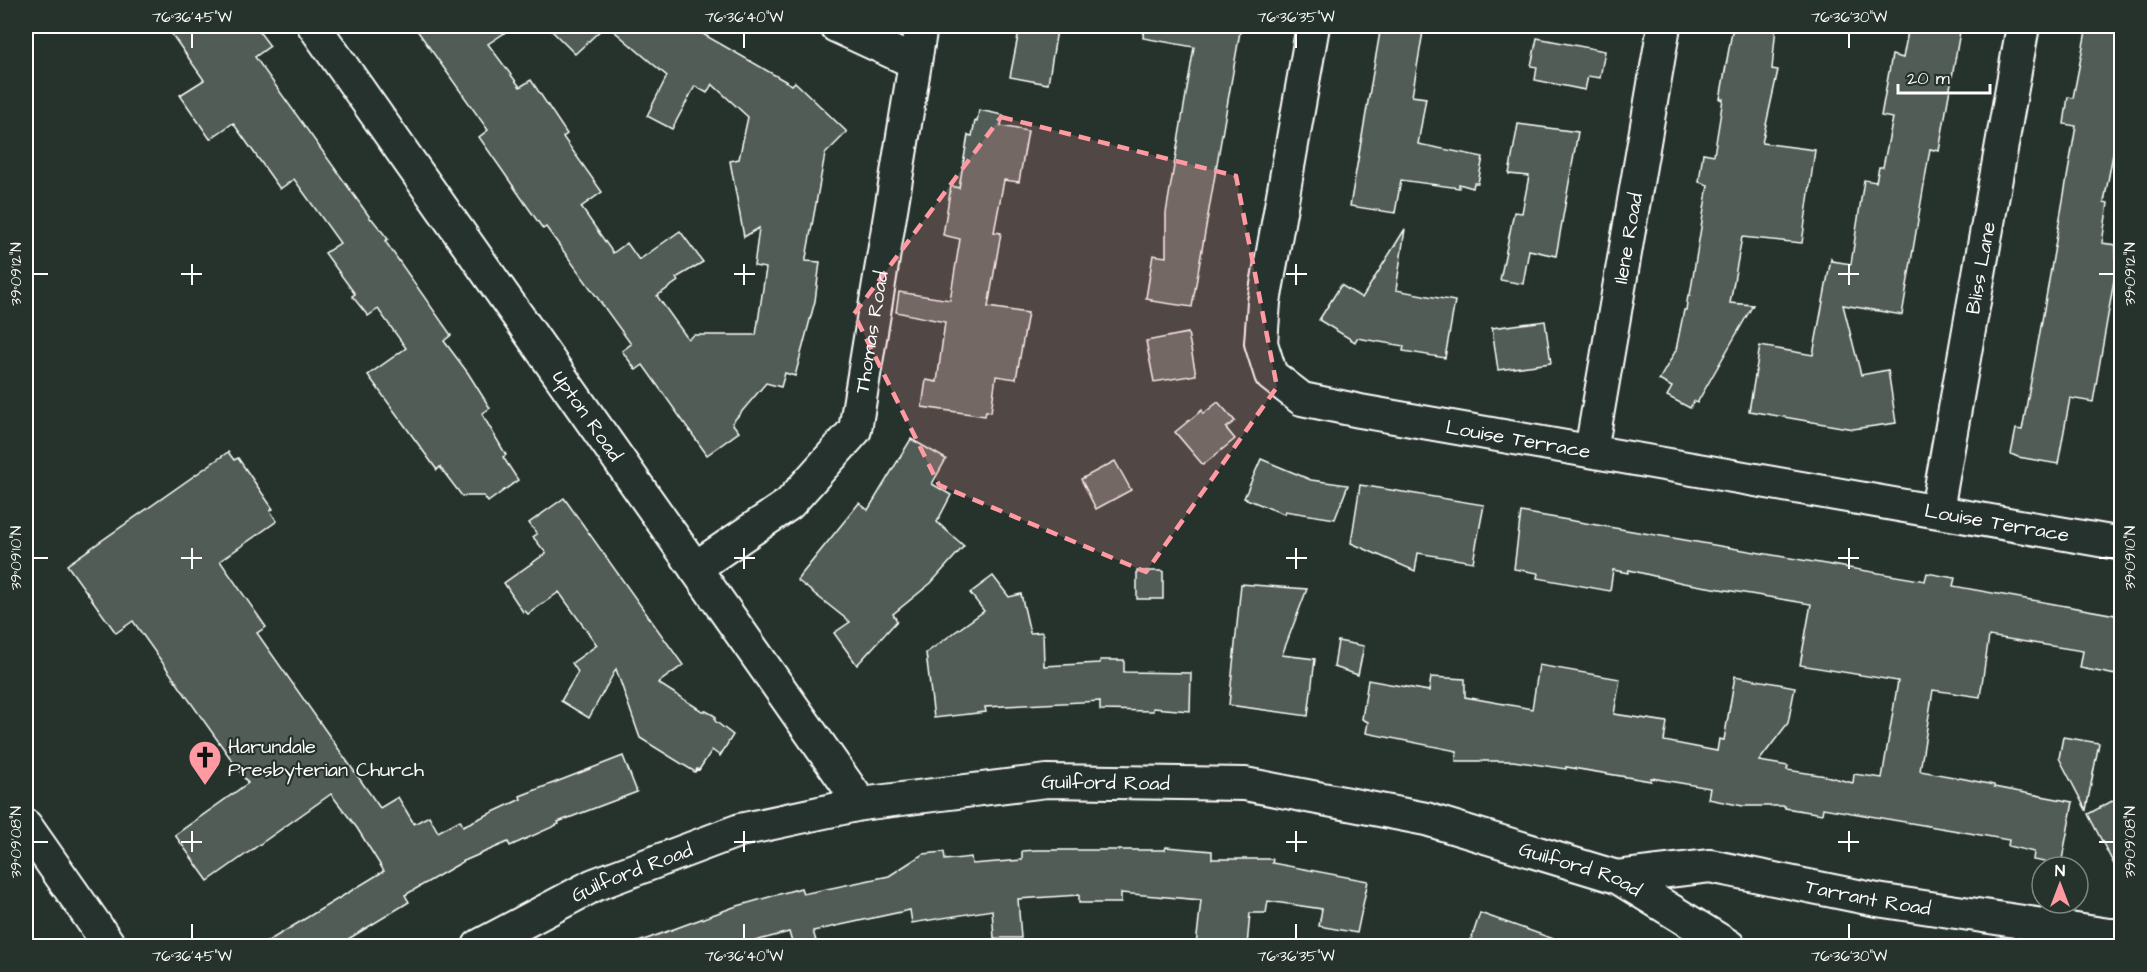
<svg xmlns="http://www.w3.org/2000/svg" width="2147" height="972" font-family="'Architects Daughter',sans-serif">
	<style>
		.building { fill: #515c57; stroke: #fff; stroke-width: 1.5 }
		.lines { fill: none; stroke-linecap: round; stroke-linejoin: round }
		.street-casing { stroke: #fff; stroke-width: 36 }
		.street { stroke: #26332d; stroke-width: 32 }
		.marked { fill: #ff9aa2; fill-opacity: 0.2; stroke: #ff9aa2; stroke-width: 4.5; stroke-dasharray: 12 8; stroke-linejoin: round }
		.ticks { fill: none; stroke: #fff; stroke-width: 2 }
		.labels { text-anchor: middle; stroke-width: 4.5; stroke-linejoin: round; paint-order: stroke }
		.street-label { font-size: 20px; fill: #fff; stroke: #26332d }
		.poi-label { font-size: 20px; fill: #fff; stroke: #26332d; text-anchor: start }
		.neatline { fill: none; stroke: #fff; stroke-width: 2 }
		.ticks-label { font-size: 15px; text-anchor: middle; fill: #fff }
	</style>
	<rect width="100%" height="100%" fill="#26332d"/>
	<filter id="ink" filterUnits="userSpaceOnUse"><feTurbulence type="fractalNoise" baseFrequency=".0167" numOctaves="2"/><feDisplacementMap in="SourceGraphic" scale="12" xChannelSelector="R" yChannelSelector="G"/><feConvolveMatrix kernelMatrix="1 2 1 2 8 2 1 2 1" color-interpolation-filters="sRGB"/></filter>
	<g filter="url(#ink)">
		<g class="building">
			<path d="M 166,26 L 255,26 L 270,46 L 255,57 L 371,219 L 372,219 L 388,239 L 385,241 L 451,335 L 444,341 L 468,373 L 490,408 L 482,414 L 506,455 L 503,457 L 518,480 L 488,502 L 484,496 L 462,496 L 440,467 L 437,470 L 368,375 L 406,348 L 378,309 L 368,316 L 352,296 L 355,294 L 325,253 L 340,243 L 294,179 L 280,189 L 233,123 L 210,139 L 180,95 L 204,80 Z"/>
			<path d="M 414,26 L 515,26 L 488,44 L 520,87 L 531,80 L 567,134 L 563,137 L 602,192 L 581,207 L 613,253 L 627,243 L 639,260 L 680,231 L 703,262 L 676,278 L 678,281 L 657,296 L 688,339 L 694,335 L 756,335 L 766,268 L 754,266 L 759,228 L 744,237 L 730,161 L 739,159 L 748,117 L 712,84 L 707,93 L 695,86 L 672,129 L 647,116 L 667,76 L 608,26 L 689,26 L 792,85 L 795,82 L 847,132 L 825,154 L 806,258 L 806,261 L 820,262 L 815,301 L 795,376 L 785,373 L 781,387 L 766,383 L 732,423 L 739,432 L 707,455 L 643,365 L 636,370 L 622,351 L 631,344 L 546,227 L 543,229 L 479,137 L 488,130 Z"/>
			<path d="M 547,26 L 605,26 L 575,54 Z"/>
			<path d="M 1020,26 L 1035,26 L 1057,30 L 1048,84 L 1010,77 Z"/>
			<path d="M 1144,26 L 1241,26 L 1192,307 L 1151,301 L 1152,299 L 1146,298 L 1153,255 L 1166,257 L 1166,213 L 1194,47 L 1143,38 Z"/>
			<path d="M 1381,26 L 1424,26 L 1412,96 L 1426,98 L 1418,144 L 1483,157 L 1478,183 L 1474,183 L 1473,188 L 1459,184 L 1459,188 L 1401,180 L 1395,213 L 1350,206 Z"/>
			<path d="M 1733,26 L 1776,26 L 1772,69 L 1778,70 L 1762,143 L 1815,150 L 1802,243 L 1742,237 L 1730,303 L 1753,305 L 1697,403 L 1694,401 L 1690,408 L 1667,396 L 1672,387 L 1659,380 L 1676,350 L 1684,310 L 1686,310 L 1688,295 L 1690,295 L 1708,185 L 1699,182 L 1703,153 L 1714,155 L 1723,99 L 1720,99 Z"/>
			<path d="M 1909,26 L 1961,26 L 1939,151 L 1930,149 L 1902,315 L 1843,305 L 1861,375 L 1888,370 L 1896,423 L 1853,429 L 1749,411 L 1760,346 L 1813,355 L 1831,259 L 1832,261 L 1851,264 L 1864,180 L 1876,182 L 1879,167 L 1883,167 L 1893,118 L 1881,116 L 1892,55 L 1903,58 Z"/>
			<path d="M 2087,26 L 2121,26 L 2121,134 L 2117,133 L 2104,202 L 2108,203 L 2102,243 L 2116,245 L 2116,269 L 2093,402 L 2070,398 L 2058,464 L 2018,457 L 2011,454 L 2016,429 L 2022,430 L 2040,332 L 2076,126 L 2064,124 L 2068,97 L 2073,98 Z"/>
			<path d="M 1537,38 L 1605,51 L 1600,78 L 1588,76 L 1585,90 L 1535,80 L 1537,67 L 1531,66 Z"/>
			<path d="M 979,110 L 1003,115 L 1001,126 L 1028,131 L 1019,182 L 1004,180 L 994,232 L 1001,233 L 988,307 L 1028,313 L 1016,379 L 996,376 L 991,412 L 986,411 L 985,416 L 922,407 L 926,380 L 937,382 L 945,322 L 896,312 L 899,292 L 950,300 L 960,239 L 943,235 L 951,186 L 959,188 L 968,135 L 972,136 L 975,121 L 977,122 Z"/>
			<path d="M 1518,124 L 1578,132 L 1556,256 L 1529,250 L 1523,284 L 1500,280 L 1514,212 L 1522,213 L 1529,176 L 1509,174 Z"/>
			<path d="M 1405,229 L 1396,290 L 1455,301 L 1445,358 L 1403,351 L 1404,346 L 1357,338 L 1355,342 L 1319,320 L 1341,285 L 1362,298 Z"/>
			<path d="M 1545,321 L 1551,363 L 1498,370 L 1492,328 Z"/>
			<path d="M 1188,333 L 1196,375 L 1154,382 L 1146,341 Z"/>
			<path d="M 1218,402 L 1235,421 L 1226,428 L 1235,439 L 1203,465 L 1175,432 L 1202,410 L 1203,414 Z"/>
			<path d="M 911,439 L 946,459 L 932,484 L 951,495 L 937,522 L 964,546 L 931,583 L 893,614 L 897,621 L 857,665 L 834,633 L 850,622 L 797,580 L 859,503 L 868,510 Z"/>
			<path d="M 228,452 L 234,460 L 238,458 L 273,509 L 270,511 L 277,521 L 220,561 L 266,627 L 257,633 L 380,808 L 398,797 L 414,824 L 429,816 L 438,832 L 460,820 L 463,826 L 521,799 L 520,796 L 623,756 L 637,792 L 558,822 L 559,824 L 510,846 L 508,842 L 464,861 L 405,895 L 409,902 L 337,946 L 260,946 L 384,871 L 357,828 L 331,794 L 208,881 L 175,835 L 248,783 L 133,621 L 116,633 L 67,565 Z"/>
			<path d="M 1261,459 L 1311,480 L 1348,485 L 1335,519 L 1285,511 L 1284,514 L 1244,498 Z"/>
			<path d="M 1115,461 L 1131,490 L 1096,509 L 1081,479 Z"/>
			<path d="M 1360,485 L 1484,505 L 1473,562 L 1418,553 L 1415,571 L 1351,543 Z"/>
			<path d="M 564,498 L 683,665 L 658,683 L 702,711 L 706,711 L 715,716 L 715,721 L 733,735 L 720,756 L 712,750 L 699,770 L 697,769 L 695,772 L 640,738 L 616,669 L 589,718 L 561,701 L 578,672 L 572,663 L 597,645 L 559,592 L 528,614 L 525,611 L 523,612 L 504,583 L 546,553 L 533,537 L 537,534 L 529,523 Z"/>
			<path d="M 1521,512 L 1925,581 L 1927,573 L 1955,578 L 1953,586 L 2121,616 L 2121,676 L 2080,668 L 2083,651 L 1989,636 L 1980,697 L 1933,690 L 1920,771 L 1965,779 L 1994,785 L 1994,787 L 2073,802 L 2061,865 L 2033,860 L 2034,852 L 2008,846 L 2009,840 L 1958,831 L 1823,808 L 1822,814 L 1785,808 L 1785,806 L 1743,806 L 1708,799 L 1710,788 L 1651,778 L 1651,781 L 1566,767 L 1566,769 L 1513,761 L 1456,761 L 1457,751 L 1366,733 L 1368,722 L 1362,719 L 1368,680 L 1429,691 L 1431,677 L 1465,679 L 1465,697 L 1532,709 L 1539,665 L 1620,679 L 1614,714 L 1667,722 L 1664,741 L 1717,751 L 1719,739 L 1724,740 L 1735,676 L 1795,687 L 1788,723 L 1759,761 L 1788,766 L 1787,770 L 1826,776 L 1853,783 L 1854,774 L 1882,778 L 1898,681 L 1800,665 L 1811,604 L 1683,583 L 1629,570 L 1628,573 L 1613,570 L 1610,591 L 1537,578 L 1538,573 L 1514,569 Z"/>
			<rect x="1137" y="571" width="26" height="28"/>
			<path d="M 993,576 L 1009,597 L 1021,594 L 1030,633 L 1043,632 L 1044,666 L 1100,663 L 1100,660 L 1124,660 L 1124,672 L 1191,673 L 1190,711 L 1153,708 L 1153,711 L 1100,710 L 1100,701 L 985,707 L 986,712 L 934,718 L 926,653 L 984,611 L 970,593 Z"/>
			<path d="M 1241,584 L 1307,589 L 1282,655 L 1315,659 L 1308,716 L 1229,705 Z"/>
			<path d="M 1338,641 L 1364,646 L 1358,675 L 1334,667 Z"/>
			<path d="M 2063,737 L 2099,743 L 2086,810 L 2059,758 Z"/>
			<path d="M 2114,800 L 2121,814 L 2121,878 L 2088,814 Z"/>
			<path d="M 1166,847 L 1212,851 L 1212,859 L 1273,859 L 1272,863 L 1368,881 L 1357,933 L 1319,926 L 1322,909 L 1268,901 L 1266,913 L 1250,913 L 1247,946 L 1196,946 L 1201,900 L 1121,893 L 1121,903 L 1079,903 L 1079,895 L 1018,899 L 1021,938 L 994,938 L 992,910 L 912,923 L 910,910 L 813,931 L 816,941 L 798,946 L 793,946 L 789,932 L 736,946 L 634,946 L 633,944 L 734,907 L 801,888 L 803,894 L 889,876 L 923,854 L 944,852 L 945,860 L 971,857 L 972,864 L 1022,860 L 1022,851 L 1036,850 L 1165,850 Z"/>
			<path d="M 1480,913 L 1565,943 L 1564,946 L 1469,946 Z"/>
		</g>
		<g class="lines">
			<defs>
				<g id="street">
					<path id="s1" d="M 314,26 L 861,804"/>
					<path d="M 836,26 L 914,62"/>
					<path id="s2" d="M 1313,26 L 1264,302 L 1261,343 L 1271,375 L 1302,399 L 1360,411 L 2122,544"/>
					<path id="s3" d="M 1591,451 L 1664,26"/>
					<path id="s4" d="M 1937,510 L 2023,26"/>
					<path id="s5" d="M 695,568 L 789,504 L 855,430 L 921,26"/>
					<path d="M 26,826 L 110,946"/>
					<path id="s6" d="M 1617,877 L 1710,866 L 1877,900 L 2109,935 L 2122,935"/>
					<path id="s7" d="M 479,946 L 594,885 L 740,830 L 861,804 L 1047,781 L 1245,784 L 1426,819 L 1617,877 L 1729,946"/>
				</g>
			</defs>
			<use href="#street" class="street-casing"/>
			<use href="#street" class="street"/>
		</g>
	</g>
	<path class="marked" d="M 1001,117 L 1236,176 L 1277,387 L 1146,572 L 939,485 L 854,314 Z"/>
	<path class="ticks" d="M 192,33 L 192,48M 744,33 L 744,48M 1296,33 L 1296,48M 1849,33 L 1849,48M 192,264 L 192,285M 744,264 L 744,285M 1296,264 L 1296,285M 1849,264 L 1849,285M 33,274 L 48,274M 181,274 L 202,274M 734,274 L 755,274M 1286,274 L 1307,274M 1838,274 L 1859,274M 2099,274 L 2114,274M 192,548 L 192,569M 744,548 L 744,569M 1296,548 L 1296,569M 1849,548 L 1849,569M 33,558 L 48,558M 181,558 L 202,558M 734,558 L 755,558M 1286,558 L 1307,558M 1838,558 L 1859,558M 2099,558 L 2114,558M 192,831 L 192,852M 744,831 L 744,852M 1296,831 L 1296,852M 1849,831 L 1849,852M 33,842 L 48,842M 181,842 L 202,842M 734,842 L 755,842M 1286,842 L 1307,842M 1838,842 L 1859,842M 2099,842 L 2114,842M 192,924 L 192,939M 744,924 L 744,939M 1296,924 L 1296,939M 1849,924 L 1849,939"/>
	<defs>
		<symbol id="church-pin" viewBox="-11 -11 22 30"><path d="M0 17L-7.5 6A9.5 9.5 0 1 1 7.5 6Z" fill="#ff9aa2" stroke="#26332d"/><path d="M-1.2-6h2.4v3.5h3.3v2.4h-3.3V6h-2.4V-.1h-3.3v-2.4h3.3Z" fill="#111"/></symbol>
	</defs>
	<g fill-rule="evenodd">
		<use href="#church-pin" x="186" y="738" width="38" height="52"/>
	</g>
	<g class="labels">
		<g class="street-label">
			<text dy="7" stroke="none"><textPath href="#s3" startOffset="216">Ilene Road</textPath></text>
			<text dy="7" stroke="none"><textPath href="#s4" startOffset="246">Bliss Lane</textPath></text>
			<text dy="7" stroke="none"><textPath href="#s5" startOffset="312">Thomas Road</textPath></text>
			<text dy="7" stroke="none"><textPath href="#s1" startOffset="476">Upton Road</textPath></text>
			<text dy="7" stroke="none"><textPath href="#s2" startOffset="614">Louise Terrace</textPath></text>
			<text dy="7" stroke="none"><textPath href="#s2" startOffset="1100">Louise Terrace</textPath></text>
			<text dy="7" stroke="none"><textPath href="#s7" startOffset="656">Guilford Road</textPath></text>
			<text dy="7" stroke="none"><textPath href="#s7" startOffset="1142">Guilford Road</textPath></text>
			<text dy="7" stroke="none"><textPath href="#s7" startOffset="170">Guilford Road</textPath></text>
			<text dy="7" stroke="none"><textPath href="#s6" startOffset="255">Tarrant Road</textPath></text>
		</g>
		<g class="poi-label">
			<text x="228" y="753">Harundale<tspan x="228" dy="23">Presbyterian Church</tspan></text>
		</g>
	</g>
	<rect width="2147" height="972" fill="none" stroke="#26332d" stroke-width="66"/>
	<g transform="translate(2060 885)"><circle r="28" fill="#26332d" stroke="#7d8581" stroke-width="1.5"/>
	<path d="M0-4.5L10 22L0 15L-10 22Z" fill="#ff9aa2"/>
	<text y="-9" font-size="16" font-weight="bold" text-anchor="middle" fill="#ffffff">N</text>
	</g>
	<path d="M1898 84v9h92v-9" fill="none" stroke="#ffffff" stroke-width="3"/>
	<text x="1907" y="84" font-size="18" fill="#ffffff" stroke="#26332d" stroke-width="4.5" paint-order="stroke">20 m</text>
	<rect x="33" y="33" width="2081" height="906" class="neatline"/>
	<g class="ticks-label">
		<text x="192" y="22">76°36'45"W</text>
		<text x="744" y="22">76°36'40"W</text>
		<text x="1296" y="22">76°36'35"W</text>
		<text x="1849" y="22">76°36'30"W</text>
		<text transform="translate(16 274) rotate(-90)" y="5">39°09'12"N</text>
		<text transform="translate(2130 274) rotate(-90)" y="5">39°09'12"N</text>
		<text transform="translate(16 558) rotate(-90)" y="5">39°09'10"N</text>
		<text transform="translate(2130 558) rotate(-90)" y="5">39°09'10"N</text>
		<text transform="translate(16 842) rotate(-90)" y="5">39°09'08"N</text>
		<text transform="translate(2130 842) rotate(-90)" y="5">39°09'08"N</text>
		<text x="192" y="961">76°36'45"W</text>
		<text x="744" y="961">76°36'40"W</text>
		<text x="1296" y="961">76°36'35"W</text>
		<text x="1849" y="961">76°36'30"W</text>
	</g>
</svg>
